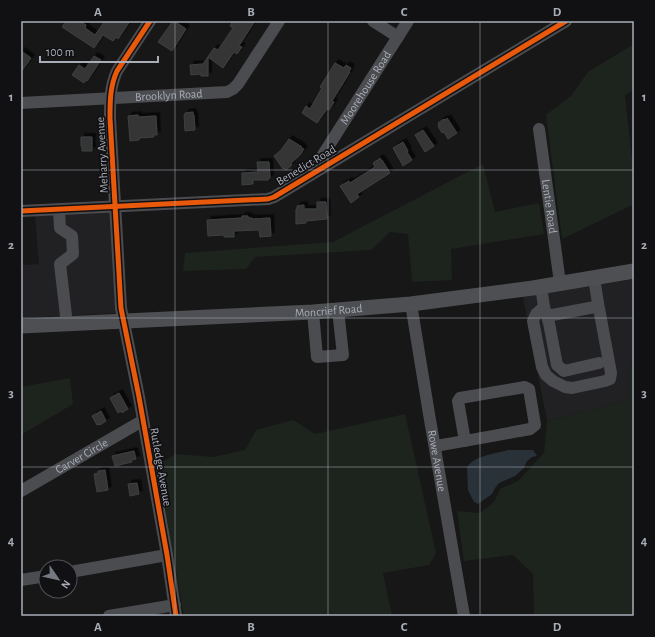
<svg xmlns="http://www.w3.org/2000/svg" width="655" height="637" font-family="'Alegreya Sans',sans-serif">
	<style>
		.built { fill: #212123 }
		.green { fill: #1d241e }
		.water { fill: #2a3239 }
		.building { fill: #353536; stroke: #3f4043; filter: url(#shadow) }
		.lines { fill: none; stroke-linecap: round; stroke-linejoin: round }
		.minor { stroke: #4b4c50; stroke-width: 12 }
		.major { stroke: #4d4f52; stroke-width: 15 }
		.cycleway-casing { stroke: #111113; stroke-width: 8 }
		.cycleway { stroke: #e8590c; stroke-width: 5 }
		.grid { fill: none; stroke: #a8adb8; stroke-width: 1; stroke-opacity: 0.55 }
		.labels { text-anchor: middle; stroke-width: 3.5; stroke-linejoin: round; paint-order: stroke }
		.street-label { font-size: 12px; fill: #a8adb8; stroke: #111113 }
		.neatline { fill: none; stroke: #a8adb8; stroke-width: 1.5 }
		.grid-label { font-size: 13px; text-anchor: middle; font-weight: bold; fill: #a8adb8 }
	</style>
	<defs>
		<filter id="shadow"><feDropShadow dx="3.5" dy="-3.5" stdDeviation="0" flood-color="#0009"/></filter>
	</defs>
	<rect width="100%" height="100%" fill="#171717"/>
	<g class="built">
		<path d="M 111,211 L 117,313 L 21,318 L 21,265 L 39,264 L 35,215 Z"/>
		<path d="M 634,279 L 634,357 L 628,374 L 629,395 L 625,401 L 547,421 L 523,297 Z"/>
	</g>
	<g class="green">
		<path d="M 634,44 L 634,89 L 625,95 L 632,160 L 634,160 L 634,204 L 562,239 L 546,115 L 571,96 L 588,72 Z"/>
		<path d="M 483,164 L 495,212 L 539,203 L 544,234 L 451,249 L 452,280 L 412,282 L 408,234 L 390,232 L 371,250 L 255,257 L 246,269 L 183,271 L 185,253 L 333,242 Z"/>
		<path d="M 634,357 L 634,616 L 534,616 L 533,574 L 513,555 L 464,561 L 457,511 L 480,513 L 494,502 L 500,489 L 518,481 L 544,453 L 547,421 L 625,401 L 629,395 L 628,374 Z"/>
		<path d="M 70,378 L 73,404 L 21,435 L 21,387 Z"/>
		<path d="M 405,414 L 436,553 L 429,565 L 383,573 L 392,616 L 184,616 L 157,465 L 176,454 L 213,457 L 245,450 L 256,430 L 293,420 L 315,434 Z"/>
	</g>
	<path class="water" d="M 508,450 L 533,450 L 537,456 L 532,457 L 527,461 L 524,468 L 515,476 L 499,483 L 495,488 L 492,494 L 478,504 L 474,502 L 468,490 L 467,467 C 476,455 495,454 508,450 Z"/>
	<g class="building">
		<path d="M 66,21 L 79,21 L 86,25 L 85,28 L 95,35 L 105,21 L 130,21 L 118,39 L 116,37 L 113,41 L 103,35 L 94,48 L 62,27 Z"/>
		<path d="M 173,21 L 174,21 L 186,29 L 172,51 L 158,42 Z"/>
		<path d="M 233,21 L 255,21 L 240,44 L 239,46 L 242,47 L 237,54 L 234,52 L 223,68 L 208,57 L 208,76 L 201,76 L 201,74 L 191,75 L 190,65 L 203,64 L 214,48 L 218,50 L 233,28 L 230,26 Z"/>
		<path d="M 21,51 L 31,58 L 21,72 Z"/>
		<path d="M 94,56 L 101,60 L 87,81 L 86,80 L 84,83 L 72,75 L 79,65 L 85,69 Z"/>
		<path d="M 335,63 L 344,68 L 346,65 L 351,68 L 349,72 L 350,72 L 332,101 L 334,102 L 329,110 L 327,109 L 317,123 L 302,113 L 306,106 L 310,109 L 322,88 L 320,87 Z"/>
		<path d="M 193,112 L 193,115 L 194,115 L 195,130 L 185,131 L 184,115 L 185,115 L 185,113 Z"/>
		<path d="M 138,115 L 138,117 L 156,116 L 157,135 L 153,135 L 154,137 L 139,138 L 139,140 L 130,141 L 128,116 Z"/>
		<path d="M 447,118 L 457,133 L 448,139 L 444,132 L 442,133 L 438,126 L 439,125 L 438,123 L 444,119 L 445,120 Z"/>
		<path d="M 423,130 L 434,146 L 425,152 L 415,135 Z"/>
		<path d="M 81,137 L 92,137 L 92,151 L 82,151 L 82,146 L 81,146 Z"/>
		<path d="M 289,139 L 302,147 L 301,148 L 304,149 L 300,155 L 291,163 L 292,165 L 286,170 L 284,168 L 283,169 L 274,156 L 281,150 Z"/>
		<path d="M 403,142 L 408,151 L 407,152 L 412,160 L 403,166 L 393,148 Z"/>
		<path d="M 380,158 L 381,160 L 382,160 L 390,173 L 357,194 L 359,197 L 351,203 L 340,186 L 349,181 L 350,183 L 375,167 L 373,163 Z"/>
		<path d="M 257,162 L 269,162 L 270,178 L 268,179 L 268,180 L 253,180 L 253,184 L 242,185 L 242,173 L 258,172 Z"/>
		<path d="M 317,202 L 326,202 L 327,219 L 306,221 L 306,223 L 296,224 L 296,209 L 297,209 L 297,206 L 304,205 L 304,209 L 317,209 Z"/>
		<path d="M 242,216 L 248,216 L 248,218 L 252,218 L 252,219 L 270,218 L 271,236 L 260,237 L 259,230 L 234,231 L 234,237 L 224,237 L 224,235 L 208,236 L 207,220 L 242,218 Z"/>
		<path d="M 119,393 L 128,409 L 122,413 L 121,411 L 118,413 L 110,398 Z"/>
		<path d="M 101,411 L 106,421 L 100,425 L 100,424 L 97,425 L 92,416 Z"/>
		<path d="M 134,451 L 136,459 L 131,460 L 132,462 L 115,466 L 112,456 Z"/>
		<path d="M 105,470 L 108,490 L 97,492 L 94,474 L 98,473 L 98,471 Z"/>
		<path d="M 137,483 L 139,494 L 130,496 L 128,484 Z"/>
	</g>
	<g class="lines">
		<g class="minor">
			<path d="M 150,21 L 117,71 C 110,86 110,102 110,118 L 121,308 L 139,397 L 167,555 L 176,616"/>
			<path d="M 373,21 L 398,37"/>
			<path id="s1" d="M 21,103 L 227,92 L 233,89 L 238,84 L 279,21"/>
			<path id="s2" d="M 539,129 L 543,158 L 560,283"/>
			<path id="s3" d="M 312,172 L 408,21"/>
			<path d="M 59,210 L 60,228 L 72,236 L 73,254 L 60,264 L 67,324"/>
			<path d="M 21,211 L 268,199 L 274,197 L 566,21"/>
			<path d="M 541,286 L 544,307 L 549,323 L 557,365 L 564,371 L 599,363"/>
			<path id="s4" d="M 411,304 L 429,414 L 464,616"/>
			<path d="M 544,307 L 536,314 L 533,321 L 542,367 L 546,375 L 553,381 L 565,387 L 572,388 L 605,381 L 610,379 L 611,373 L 598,303"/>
			<path d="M 313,312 L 317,357 L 343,355 L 338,310"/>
			<path d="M 547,316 L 595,307 L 598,303 L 594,278"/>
			<path d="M 435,446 C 467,441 498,435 530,429 L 535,425 L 529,389 L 525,387 L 460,398 L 458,401 L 465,441"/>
			<path id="s5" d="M 21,491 L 142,421"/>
			<path d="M 70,572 L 167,555"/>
			<path d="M 21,580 L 46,576"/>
			<path d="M 109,616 L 175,605"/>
		</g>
		<path class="major" id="s6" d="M 21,326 L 313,312 L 411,304 L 533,288 L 634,271"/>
		<defs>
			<g id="cycleway">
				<path d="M 150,21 L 117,71 C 110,86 110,102 110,118 L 121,308 L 139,397 L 167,555 L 176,616"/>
				<path d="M 21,211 L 268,199 L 274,197 L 566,21"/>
			</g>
		</defs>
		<use href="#cycleway" class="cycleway-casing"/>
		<use href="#cycleway" class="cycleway"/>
	</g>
	<path class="grid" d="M 175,21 L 175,616M 328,21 L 328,616M 480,21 L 480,616M 21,170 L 634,170M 21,318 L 634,318M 21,467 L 634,467"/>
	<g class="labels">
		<g class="street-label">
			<text dy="4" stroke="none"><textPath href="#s3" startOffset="100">Moorehouse Road</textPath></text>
			<text dy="4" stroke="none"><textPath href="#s1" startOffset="148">Brooklyn Road</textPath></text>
			<text transform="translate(102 155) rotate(-93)" y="4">Meharry Avenue</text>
			<text transform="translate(306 165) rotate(-31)" y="4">Benedict Road</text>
			<text dy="4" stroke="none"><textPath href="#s2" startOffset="78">Lentie Road</textPath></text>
			<text dy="4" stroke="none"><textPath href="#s6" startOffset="308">Moncrief Road</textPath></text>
			<text dy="4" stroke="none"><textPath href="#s5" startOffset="70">Carver Circle</textPath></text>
			<text dy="4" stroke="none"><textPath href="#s4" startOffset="159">Rowe Avenue</textPath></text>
			<text transform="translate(161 467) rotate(80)" y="4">Rutledge Avenue</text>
		</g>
	</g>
	<rect width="655" height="637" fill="none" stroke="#111113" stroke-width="44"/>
	<g transform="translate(58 579) rotate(124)"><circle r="19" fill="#111113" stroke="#4d4f55"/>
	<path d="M0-3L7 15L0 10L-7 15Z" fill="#757880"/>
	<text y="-6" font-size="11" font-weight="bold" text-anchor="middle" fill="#a8adb8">N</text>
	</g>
	<path d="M40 56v6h118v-6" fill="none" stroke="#a8adb8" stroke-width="2"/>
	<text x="46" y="56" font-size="12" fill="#a8adb8" stroke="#111113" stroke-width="3" paint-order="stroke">100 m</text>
	<rect x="22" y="22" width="611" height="593" class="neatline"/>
	<g class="grid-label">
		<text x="98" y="16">A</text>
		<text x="251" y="16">B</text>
		<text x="404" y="16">C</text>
		<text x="557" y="16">D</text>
		<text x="11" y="101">1</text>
		<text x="644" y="101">1</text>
		<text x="11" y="249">2</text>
		<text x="644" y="249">2</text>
		<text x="11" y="397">3</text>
		<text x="644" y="397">3</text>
		<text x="11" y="545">4</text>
		<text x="644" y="545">4</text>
		<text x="98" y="631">A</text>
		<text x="251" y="631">B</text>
		<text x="404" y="631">C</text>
		<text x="557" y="631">D</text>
	</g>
</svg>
